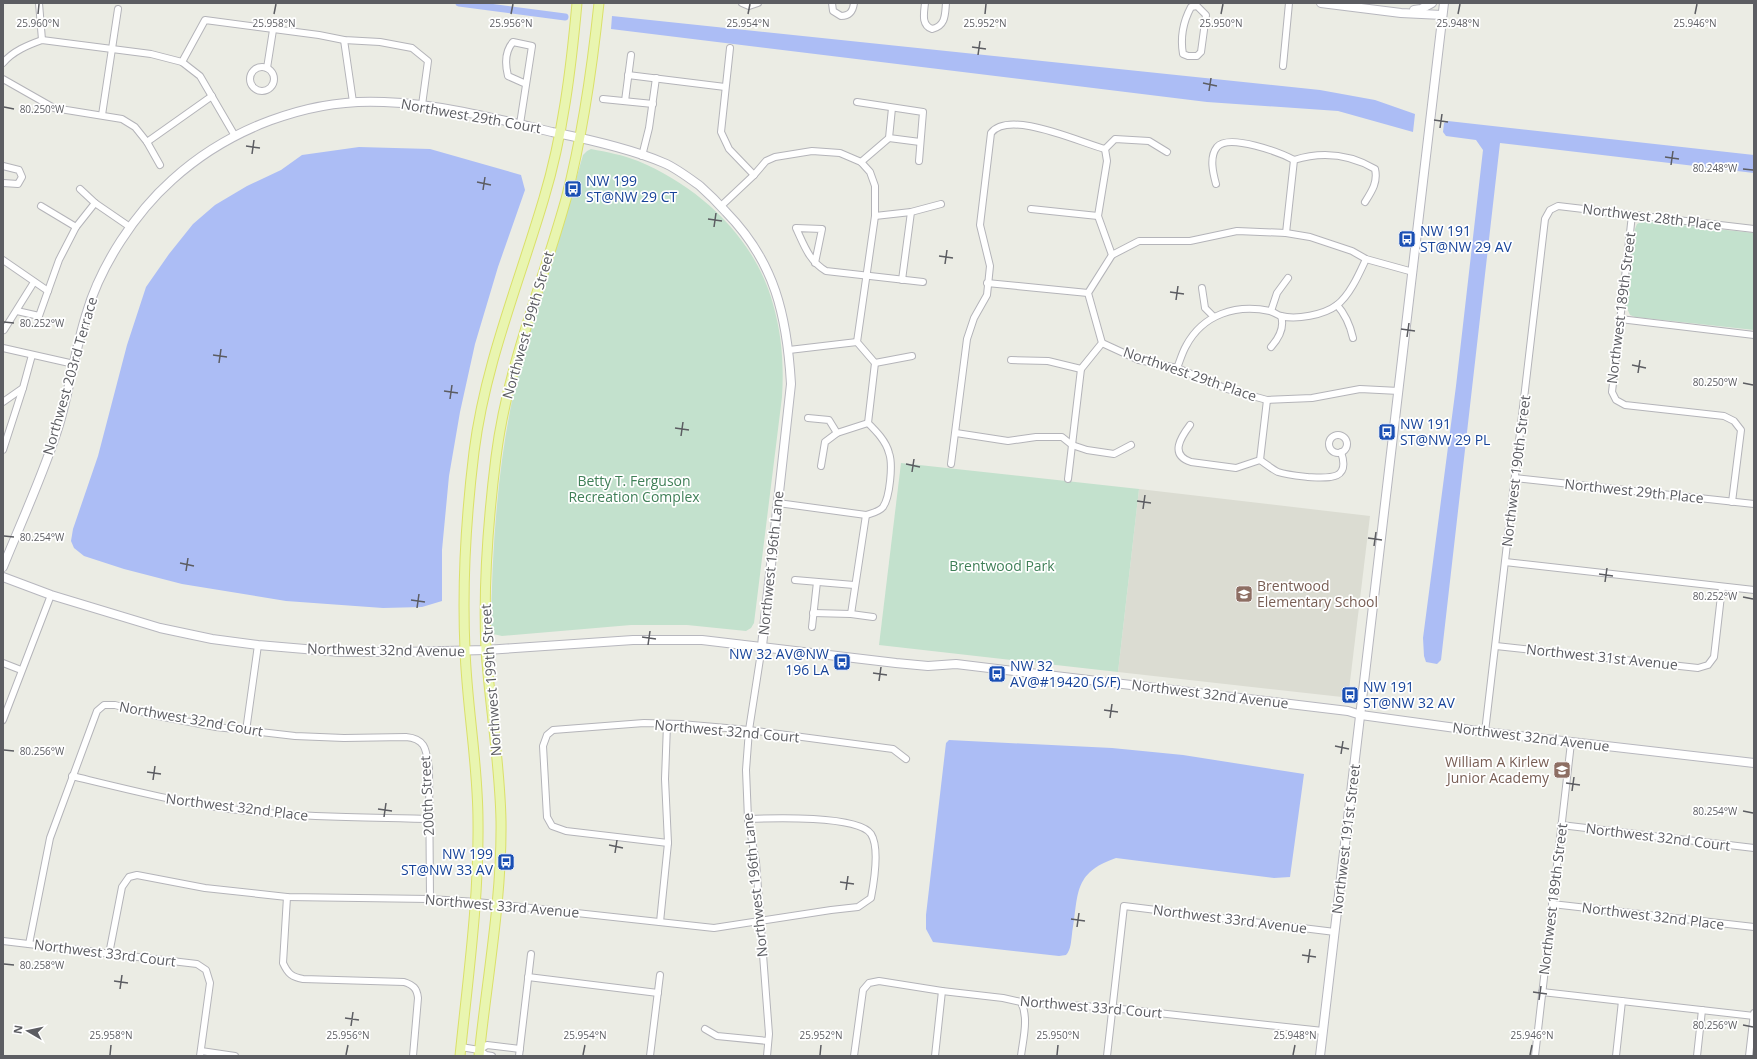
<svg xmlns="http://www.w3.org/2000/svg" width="1757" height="1059" font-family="'Open Sans',sans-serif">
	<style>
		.education { fill: #dbdcd2 }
		.green { fill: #c3e1cd }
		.water { fill: #acbdf5 }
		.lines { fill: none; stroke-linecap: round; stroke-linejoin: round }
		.canal { stroke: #acbdf5; stroke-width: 7 }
		.street-casing { stroke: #b4b4b9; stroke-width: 8 }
		.secondary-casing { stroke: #b7b7be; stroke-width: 10 }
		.primary-casing { stroke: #dae069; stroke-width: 11 }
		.street { stroke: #fff; stroke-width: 6 }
		.secondary { stroke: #fff; stroke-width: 8 }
		.primary { stroke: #e9f5b0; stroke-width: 9 }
		.ticks { fill: none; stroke: #5c5d62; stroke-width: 1.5 }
		.labels { text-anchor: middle; stroke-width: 3.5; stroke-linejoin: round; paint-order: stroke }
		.street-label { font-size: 14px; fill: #5c5d62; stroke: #fff }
		.transit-label { font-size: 14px; fill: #164399; stroke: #fff; text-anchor: start }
		.park-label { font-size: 14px; fill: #3f7f57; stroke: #fff }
		.education-label { font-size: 14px; fill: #785e54; stroke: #fff; text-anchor: start }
		.ticks-label { font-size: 10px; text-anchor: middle; fill: #5c5d62; stroke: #fff; stroke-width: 3.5; stroke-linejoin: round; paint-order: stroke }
	</style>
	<rect width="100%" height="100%" fill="#ebece4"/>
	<path class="education" d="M 1139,489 L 1370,516 L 1349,690 L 1347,695 L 1342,697 L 1118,672 Z"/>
	<g class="green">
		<path d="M 591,149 C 607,152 623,155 638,161 C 700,187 755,238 773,304 C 782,335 784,366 782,397 L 754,623 L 751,628 L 746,631 L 687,625 L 631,625 L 502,636 L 493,634 L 491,629 C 492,543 498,457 518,373 C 536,299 563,228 583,155 L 587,151 Z"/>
		<path d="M 1643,221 L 1754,233 L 1754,330 L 1635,317 L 1630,315 L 1626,306 L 1635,229 L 1637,224 Z"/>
		<path d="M 901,463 L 1139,489 L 1118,672 L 879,645 Z"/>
	</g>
	<g class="water">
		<path d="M 612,16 L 1320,90 L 1375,100 L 1415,114 L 1413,132 L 1338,111 L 1207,102 L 611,29 Z"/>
		<path d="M 1448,121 L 1754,155 L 1754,173 L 1500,143 L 1441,660 L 1437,664 L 1426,662 L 1424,656 L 1423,638 L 1456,386 L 1483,150 L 1476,140 L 1446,136 L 1443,132 L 1444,123 Z"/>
		<path d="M 359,147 L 430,149 L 521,175 L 525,190 L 498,267 L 475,344 L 460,412 L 449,476 L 442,550 L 442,601 L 422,607 L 383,608 L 286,601 L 182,584 L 124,569 L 84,556 L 74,548 L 71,541 L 73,529 L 98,456 L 127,345 L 146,287 L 169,254 L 193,224 L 215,205 L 247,186 L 281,170 L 302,155 Z"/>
		<path d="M 949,740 L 1112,748 L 1183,755 L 1304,774 L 1290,877 L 1274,878 L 1116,858 C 1072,873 1079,895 1072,934 C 1071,941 1071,950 1066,955 L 1059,956 L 933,942 L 926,929 L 926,915 L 946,743 Z"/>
	</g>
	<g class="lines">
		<path class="canal" d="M 459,3 L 565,17"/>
		<defs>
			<g id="street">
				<path d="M 39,3 L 42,40"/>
				<path d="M 742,3 L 749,6 L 758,3"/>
				<path d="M 832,3 L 833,11 L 841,16 C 850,16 853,11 854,3"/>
				<path d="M 925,3 C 924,13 921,25 932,29 C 946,26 945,14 946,3"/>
				<path d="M 1197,6 L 1206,15 L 1201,52 L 1197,56 L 1188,56 L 1183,54 C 1180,37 1183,22 1191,7 Z"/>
				<path d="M 344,40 L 353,102"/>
				<path d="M 730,48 L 721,132 L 729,149 L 754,175"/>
				<path d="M 182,62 L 205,20 L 319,35 L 344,40 L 380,42 L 412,48 L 428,61 L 422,105"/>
				<path d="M 3,63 C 13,51 28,45 42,40 L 151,54 L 182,62 L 200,76 L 235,136"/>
				<path d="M 1283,66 L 1289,3"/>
				<circle cx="262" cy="79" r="12"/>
				<path d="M 267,68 L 273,30"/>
				<path d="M 628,75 L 725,87"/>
				<path d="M 3,79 L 54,108 L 122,119 L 135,127 L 147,142 L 160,165"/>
				<path d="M 603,99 L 653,104"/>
				<path d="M 625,101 L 631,55"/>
				<path d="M 857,102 L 923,112 L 919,161"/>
				<path d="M 102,115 L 118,9"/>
				<path d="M 520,124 L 532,46 L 513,42 C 505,51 505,64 508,76 L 526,84"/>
				<path d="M 889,138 L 920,142"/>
				<path d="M 147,142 L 212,96"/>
				<path d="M 1105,149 L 1115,139 L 1149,141 L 1167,152"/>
				<path d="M 642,156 L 649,128 L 656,78"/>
				<path d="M 861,162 L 889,138 L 892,108"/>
				<path d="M 3,166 L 19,170 L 22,177 L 18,184 L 3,183"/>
				<path d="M 1216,184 C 1213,173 1209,157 1217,147 C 1229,133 1281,153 1294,160 C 1323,151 1349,154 1375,169 C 1378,182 1372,191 1365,202"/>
				<path d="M 80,189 L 95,203 L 130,227"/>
				<path d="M 41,206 L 76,227"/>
				<path d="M 721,206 L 754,175 L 766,161 L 775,157 L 812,151 L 840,153 L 861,162 L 870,172 L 875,186 L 875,216 L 857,342 L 875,363 L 868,423 C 876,431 886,441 889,453 C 893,464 890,497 883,507 C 879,512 872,513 866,515 L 778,503"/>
				<path d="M 1031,209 L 1098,216"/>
				<path d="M 1632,215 L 1612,392 L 1616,400 L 1625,405 L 1724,416 L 1734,421 L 1741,430 L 1732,502"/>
				<path d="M 875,216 L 911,212 L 941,204"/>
				<path d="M 1286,233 L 1294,160"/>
				<path d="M 1112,255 L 1139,241 L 1190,241 L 1237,231 L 1286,233 L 1310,237 L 1352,251 L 1366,259 L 1413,272"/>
				<path d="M 3,260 L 48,291"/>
				<path d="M 815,263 L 822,229 L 796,228 C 804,245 809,261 826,271 L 923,282"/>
				<path d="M 902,280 L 911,212"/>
				<path d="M 987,283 L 1088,293"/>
				<path d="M 1202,288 L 1205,308 L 1213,316"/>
				<path d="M 1337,305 C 1346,315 1350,325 1353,338"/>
				<path d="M 17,311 L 39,316 L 59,260 L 76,227 L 95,203"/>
				<path d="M 1271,311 L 1277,293 L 1288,278"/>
				<path d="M 1620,319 L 1754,335"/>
				<path d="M 4,330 L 34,282"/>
				<path d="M 1102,343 L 1139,360 L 1177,368 L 1227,389 L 1267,400 L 1312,398 L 1360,389 L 1399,391"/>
				<path d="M 1271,347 C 1279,338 1285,328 1281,316"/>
				<path d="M 3,348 L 74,364"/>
				<path d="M 789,350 L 857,342"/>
				<path d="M 1011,360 L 1048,361 L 1081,369"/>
				<path d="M 875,363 L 912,356"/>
				<path d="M 1177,368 C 1180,361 1182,353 1186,346 C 1203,314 1236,304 1270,311 C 1274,312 1277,315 1281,316 C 1296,320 1324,315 1337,305 C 1350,295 1359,274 1366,259"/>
				<path d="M 3,402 L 23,388 L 32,355"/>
				<path d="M 808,418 L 829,420 L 837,433"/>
				<path d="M 1190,425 C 1181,437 1169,455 1191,462 L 1236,468 L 1260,460 C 1266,464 1272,469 1278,472 C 1287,475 1299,476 1308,477 C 1328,478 1351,481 1341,452"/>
				<path d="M 956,433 L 1008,441 L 1036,437 L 1062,437 L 1072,445 L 1087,450 L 1114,454 L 1131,445"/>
				<circle cx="1338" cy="444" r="9"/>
				<path d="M 3,450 L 23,388"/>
				<path d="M 1260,460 L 1267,400"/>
				<path d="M 951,464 L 967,339 L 974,318 L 987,295 L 990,266 L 980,225 L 991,133 C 1009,109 1081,143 1105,149"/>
				<path d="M 821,466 L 825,442 L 837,433 L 868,423"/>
				<path d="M 1515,478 L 1754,504"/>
				<path d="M 1068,479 L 1081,369 L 1102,343 L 1088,293 L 1112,255 L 1098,216 L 1107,161 L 1105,149"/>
				<path d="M 1505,562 L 1754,590"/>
				<path d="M 795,580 L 854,585"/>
				<path d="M 813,613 L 851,614 L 866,515"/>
				<path d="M 851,614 L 873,617"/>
				<path d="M 812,627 L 817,582"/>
				<path d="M 762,646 L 749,730 L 746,770 L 748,819 L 756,862 L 769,1034 L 767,1056"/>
				<path d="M 1496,646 L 1698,668 L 1708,665 L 1714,657 L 1722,587"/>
				<path d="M 3,663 L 21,670"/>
				<path d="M 3,720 L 51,595"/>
				<path d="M 246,731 L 258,645"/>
				<path d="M 1485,732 L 1545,219 L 1550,210 L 1558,206 L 1754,229"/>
				<path d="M 72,776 C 130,790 188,805 247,811 C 308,817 369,818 429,819"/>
				<path d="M 1561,825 L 1754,848"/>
				<path d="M 668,843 L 566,831 L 552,826 L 547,817 L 543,746 L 547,735 L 553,730 L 644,723 L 681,724 L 749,730 L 893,749 L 906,759"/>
				<path d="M 287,897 L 283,963 C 288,974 292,977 303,979 L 404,982 C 413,985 417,988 418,998 L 413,1056"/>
				<path d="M 1552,904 L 1754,927"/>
				<path d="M 660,922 L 668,843 L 665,779 L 667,724"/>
				<path d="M 3,941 L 197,964 L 206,970 L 210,983 L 200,1056"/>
				<path d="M 29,944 L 50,838 L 97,711 L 104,705 L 115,705 L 153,715 L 216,727 L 295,736 L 344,738 L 406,737 C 427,739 426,751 429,769 L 430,899"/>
				<path d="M 109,954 L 122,887 L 129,877 L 137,875 L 205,888 L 287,897 L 430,899 L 477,902 L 714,928 L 831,910 L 858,907 L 871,898 C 874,882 880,848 871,834 C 858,815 771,818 748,819"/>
				<path d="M 528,977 L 658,993"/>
				<path d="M 1542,992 L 1754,1016"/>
				<path d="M 705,1029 L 717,1036 L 768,1041"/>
				<path d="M 461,1047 L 479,1050 L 486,1055 L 492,1056"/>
				<path d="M 479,1050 L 487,1045 L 520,1049"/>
				<path d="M 201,1051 L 235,1056"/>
				<path d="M 519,1056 L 531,954"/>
				<path d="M 650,1056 L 660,975"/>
				<path d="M 854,1056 L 863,990 L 869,983 L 879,981 L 942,991 L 1003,998 L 1021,1002 L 1112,1008 L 1323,1031"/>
				<path d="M 935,1056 L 942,991"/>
				<path d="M 1021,1056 C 1023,1039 1029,1018 1021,1002"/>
				<path d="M 1107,1056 L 1124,906 L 1335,932"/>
				<path d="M 1535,1056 L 1571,743"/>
				<path d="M 1616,1056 L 1622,1001"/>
				<path d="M 1697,1056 L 1702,1010"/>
				<path d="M 1749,1056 L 1754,1013"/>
			</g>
			<g id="secondary">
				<path d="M 1321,3 L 1401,13 L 1442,15"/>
				<path d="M 1414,10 L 1421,9 L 1432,3"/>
				<path d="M 3,567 C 22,520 44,473 59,425 C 70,388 75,349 87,312 C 101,265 135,213 172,180 C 228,129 308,98 384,102 C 440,104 498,119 552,132 C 587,139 632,149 664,163 C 676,168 689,178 700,186 C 709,194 718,203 726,212 C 775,262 787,316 791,384 L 762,646"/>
				<path d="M 3,577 L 51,595 L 160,628 L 212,639 L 258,645 L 340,652 L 400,652 L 486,650 L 633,640 L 702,640 L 896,663 L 928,666 L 956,664 L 1348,711 L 1361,715 L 1485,732 L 1754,763"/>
				<path d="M 1320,1056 L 1444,3"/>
			</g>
			<g id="primary">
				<path d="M 460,1056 C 468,977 479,900 478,821 C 478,764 467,707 465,650 C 462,583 466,517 474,452 C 485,364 519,283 544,198 C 563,135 571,69 577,3"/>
				<path d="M 479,1056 C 487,978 502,900 501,821 C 500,764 490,707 486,650 C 483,586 488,521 496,457 C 507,368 542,285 566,199 C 583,134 592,69 599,3"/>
			</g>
		</defs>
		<use href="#street" class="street-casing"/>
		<use href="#secondary" class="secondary-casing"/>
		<use href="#primary" class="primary-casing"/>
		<use href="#street" class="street"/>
		<use href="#secondary" class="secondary"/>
		<use href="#primary" class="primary"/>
	</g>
	<path class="ticks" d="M 38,14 L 39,4M 274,14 L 276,4M 511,14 L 513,4M 748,14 L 750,4M 985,14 L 986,4M 1221,14 L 1223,4M 1458,14 L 1460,4M 1695,14 L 1697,4M 972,47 L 986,49M 978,55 L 980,41M 1203,83 L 1217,86M 1209,91 L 1211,78M 4,107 L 14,109M 1434,120 L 1448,122M 1440,128 L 1442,114M 246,146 L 260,148M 252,154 L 254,140M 1665,157 L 1679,159M 1671,165 L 1673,151M 1743,169 L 1753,170M 477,182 L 491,185M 483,190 L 485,177M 708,219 L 722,221M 714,227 L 716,213M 939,256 L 953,258M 945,264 L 947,250M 1170,292 L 1184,294M 1176,300 L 1178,286M 4,322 L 14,323M 1401,329 L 1415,331M 1407,337 L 1409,323M 213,355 L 227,357M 219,363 L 221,349M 1632,365 L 1646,368M 1638,373 L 1640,360M 1743,383 L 1753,385M 444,391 L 458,393M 450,399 L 452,385M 675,428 L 689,430M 681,436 L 683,422M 906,464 L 920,467M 912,472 L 914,459M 1137,501 L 1151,503M 1143,509 L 1145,495M 4,536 L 14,537M 1368,538 L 1382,540M 1374,546 L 1376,532M 180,563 L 194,566M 186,571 L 188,558M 1599,574 L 1613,576M 1605,582 L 1607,568M 1743,597 L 1753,599M 411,600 L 425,602M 417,608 L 419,594M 642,637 L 656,639M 648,645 L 650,631M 873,673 L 887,675M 879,681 L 881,667M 1104,710 L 1118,712M 1110,718 L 1112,704M 1335,746 L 1349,749M 4,750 L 14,751M 1341,754 L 1343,741M 147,772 L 161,774M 153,780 L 155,766M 1566,783 L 1580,785M 1572,791 L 1574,777M 378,809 L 392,811M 1743,811 L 1753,813M 384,817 L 386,803M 609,845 L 623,848M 615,853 L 617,840M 840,882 L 854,884M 846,890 L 848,876M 1071,919 L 1085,921M 1077,927 L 1079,913M 1302,955 L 1316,957M 1308,963 L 1310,949M 4,964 L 14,965M 114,981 L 128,983M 120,989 L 122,975M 1533,992 L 1547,994M 1539,1000 L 1541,986M 345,1018 L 359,1020M 1743,1025 L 1753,1027M 351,1026 L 353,1012M 110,1055 L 111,1045M 346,1055 L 348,1045M 583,1055 L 585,1045M 820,1055 L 821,1045M 1057,1055 L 1058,1045M 1293,1055 L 1295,1045M 1530,1055 L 1532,1045"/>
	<defs>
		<symbol id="bus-square" viewBox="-11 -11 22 22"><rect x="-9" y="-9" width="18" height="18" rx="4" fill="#1a4fb4" stroke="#fff"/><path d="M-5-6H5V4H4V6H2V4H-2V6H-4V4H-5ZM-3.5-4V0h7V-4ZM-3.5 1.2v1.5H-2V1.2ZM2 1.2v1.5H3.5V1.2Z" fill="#fff"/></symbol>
		<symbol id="school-square" viewBox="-11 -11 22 22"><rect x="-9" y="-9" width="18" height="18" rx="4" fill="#8d6e63" stroke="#fff"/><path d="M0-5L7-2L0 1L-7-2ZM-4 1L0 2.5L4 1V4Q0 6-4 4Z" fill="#fff"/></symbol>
	</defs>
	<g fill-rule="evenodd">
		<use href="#bus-square" x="563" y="179" width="20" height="20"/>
		<use href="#bus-square" x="1397" y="229" width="20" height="20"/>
		<use href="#bus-square" x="1377" y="422" width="20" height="20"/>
		<use href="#school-square" x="1234" y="584" width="20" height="20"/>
		<use href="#bus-square" x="832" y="652" width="20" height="20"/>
		<use href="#bus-square" x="987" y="664" width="20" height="20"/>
		<use href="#bus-square" x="1340" y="685" width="20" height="20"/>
		<use href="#school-square" x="1552" y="760" width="20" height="20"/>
		<use href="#bus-square" x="496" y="852" width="20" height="20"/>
	</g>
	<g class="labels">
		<g class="street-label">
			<text transform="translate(471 116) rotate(10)" y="5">Northwest 29th Court</text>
			<text transform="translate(1652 217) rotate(7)" y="5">Northwest 28th Place</text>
			<text transform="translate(1621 308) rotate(-83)" y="5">Northwest 189th Street</text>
			<text transform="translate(528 325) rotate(-74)" y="5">Northwest 199th Street</text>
			<text transform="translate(1190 374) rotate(19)" y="5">Northwest 29th Place</text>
			<text transform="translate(70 376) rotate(-74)" y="5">Northwest 203rd Terrace</text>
			<text transform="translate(1516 471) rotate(-83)" y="5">Northwest 190th Street</text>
			<text transform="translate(1634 491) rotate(6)" y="5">Northwest 29th Place</text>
			<text transform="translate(771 563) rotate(-84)" y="5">Northwest 196th Lane</text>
			<text transform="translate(386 650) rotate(1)" y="5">Northwest 32nd Avenue</text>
			<text transform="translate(1602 657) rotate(6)" y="5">Northwest 31st Avenue</text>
			<text transform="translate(491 680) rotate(-94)" y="5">Northwest 199th Street</text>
			<text transform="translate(1210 694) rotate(7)" y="5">Northwest 32nd Avenue</text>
			<text transform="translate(191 719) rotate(10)" y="5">Northwest 32nd Court</text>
			<text transform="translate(727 731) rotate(5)" y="5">Northwest 32nd Court</text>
			<text transform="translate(1531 737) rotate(7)" y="5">Northwest 32nd Avenue</text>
			<text transform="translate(427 796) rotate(-93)" y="5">200th Street</text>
			<text transform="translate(237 807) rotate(7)" y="5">Northwest 32nd Place</text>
			<text transform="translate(1658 837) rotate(7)" y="5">Northwest 32nd Court</text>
			<text transform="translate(1346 839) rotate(-83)" y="5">Northwest 191st Street</text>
			<text transform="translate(755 885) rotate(-96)" y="5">Northwest 196th Lane</text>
			<text transform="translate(1553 899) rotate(-83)" y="5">Northwest 189th Street</text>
			<text transform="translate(502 906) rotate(5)" y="5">Northwest 33rd Avenue</text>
			<text transform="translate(1653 916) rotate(7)" y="5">Northwest 32nd Place</text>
			<text transform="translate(1230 919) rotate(7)" y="5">Northwest 33rd Avenue</text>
			<text transform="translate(105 953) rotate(7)" y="5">Northwest 33rd Court</text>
			<text transform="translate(1091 1007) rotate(5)" y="5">Northwest 33rd Court</text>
		</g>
		<g class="transit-label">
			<text x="586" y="186">NW 199<tspan x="586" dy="16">ST@NW 29 CT</tspan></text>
			<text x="1420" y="236">NW 191<tspan x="1420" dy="16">ST@NW 29 AV</tspan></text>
			<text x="1400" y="429">NW 191<tspan x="1400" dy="16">ST@NW 29 PL</tspan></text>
			<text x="829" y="659" text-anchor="end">NW 32 AV@NW<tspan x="829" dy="16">196 LA</tspan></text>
			<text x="1010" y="671">NW 32<tspan x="1010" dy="16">AV@#19420 (S/F)</tspan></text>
			<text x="1363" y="692">NW 191<tspan x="1363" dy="16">ST@NW 32 AV</tspan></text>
			<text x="493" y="859" text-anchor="end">NW 199<tspan x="493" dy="16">ST@NW 33 AV</tspan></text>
		</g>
		<g class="park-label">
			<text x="634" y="486">Betty T. Ferguson<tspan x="634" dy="16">Recreation Complex</tspan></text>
			<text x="1002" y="571">Brentwood Park</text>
		</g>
		<g class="education-label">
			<text x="1257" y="591">Brentwood<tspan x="1257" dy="16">Elementary School</tspan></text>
			<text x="1549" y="767" text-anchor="end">William A Kirlew<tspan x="1549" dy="16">Junior Academy</tspan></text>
		</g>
	</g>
	<g class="ticks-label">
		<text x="38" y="27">25.960°N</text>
		<text x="274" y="27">25.958°N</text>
		<text x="511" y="27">25.956°N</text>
		<text x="748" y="27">25.954°N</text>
		<text x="985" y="27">25.952°N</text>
		<text x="1221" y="27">25.950°N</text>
		<text x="1458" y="27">25.948°N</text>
		<text x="1695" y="27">25.946°N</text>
		<text x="42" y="113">80.250°W</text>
		<text x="1715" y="172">80.248°W</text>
		<text x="42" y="327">80.252°W</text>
		<text x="1715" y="386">80.250°W</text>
		<text x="42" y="541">80.254°W</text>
		<text x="1715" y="600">80.252°W</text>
		<text x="42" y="755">80.256°W</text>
		<text x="1715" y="815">80.254°W</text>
		<text x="42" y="969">80.258°W</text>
		<text x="1715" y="1029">80.256°W</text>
		<text x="111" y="1039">25.958°N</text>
		<text x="348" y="1039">25.956°N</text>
		<text x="585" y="1039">25.954°N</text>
		<text x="821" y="1039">25.952°N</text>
		<text x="1058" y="1039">25.950°N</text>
		<text x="1295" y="1039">25.948°N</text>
		<text x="1532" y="1039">25.946°N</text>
	</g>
	<rect width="1757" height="1059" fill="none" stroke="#5c5d62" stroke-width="8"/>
	<g transform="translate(28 1031) rotate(279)" stroke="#ffffff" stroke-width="3" paint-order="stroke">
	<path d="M0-3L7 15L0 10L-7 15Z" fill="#5c5d62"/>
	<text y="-6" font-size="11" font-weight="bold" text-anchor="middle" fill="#5c5d62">N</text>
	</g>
</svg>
